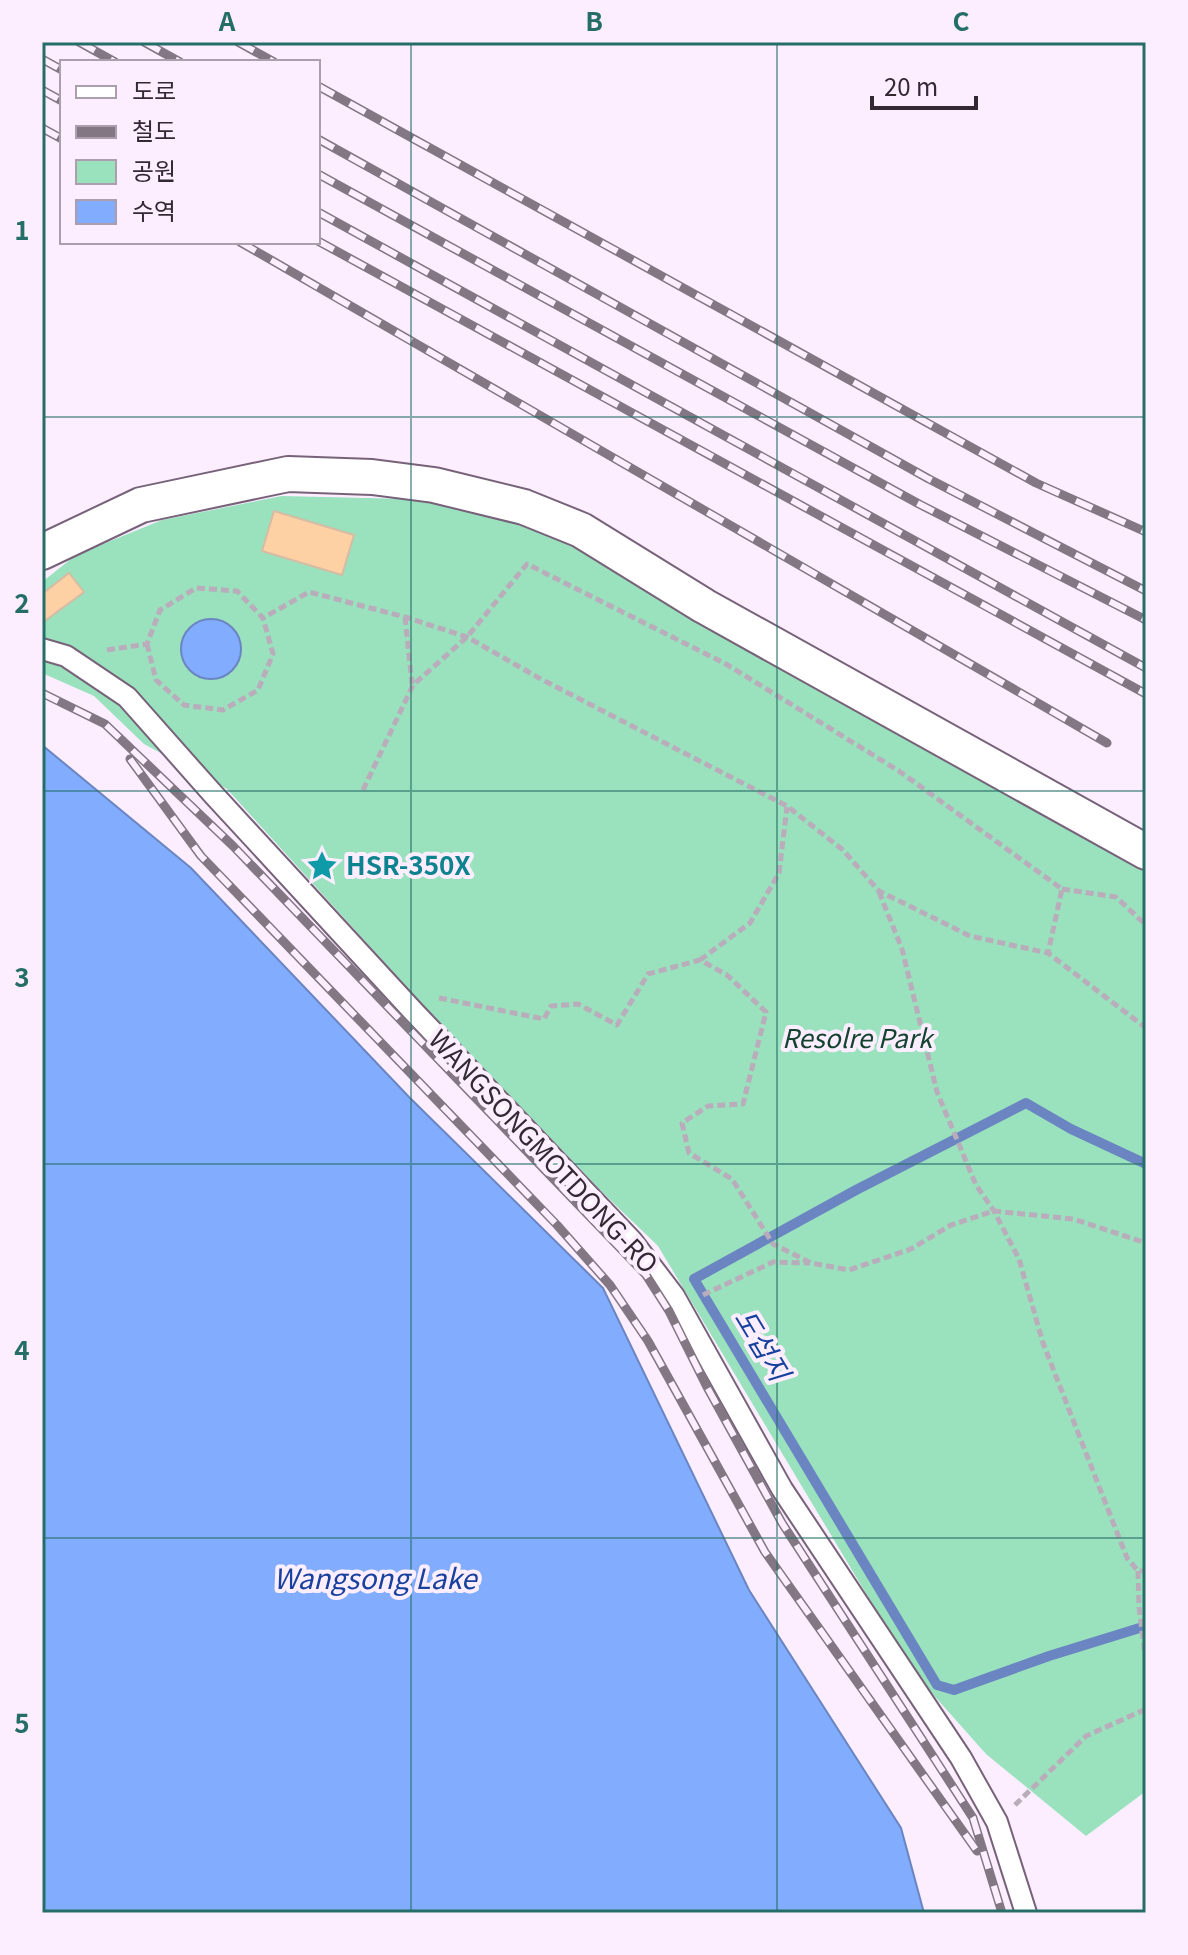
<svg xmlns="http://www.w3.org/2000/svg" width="1188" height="1955" font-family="Georgia,'Noto Sans KR',serif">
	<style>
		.green { fill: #9ae1bd }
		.water { fill: #82adfe; stroke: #6a85c1; stroke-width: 2 }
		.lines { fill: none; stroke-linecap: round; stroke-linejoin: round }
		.stream { stroke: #6a85c1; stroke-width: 10 }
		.building { fill: #fed1a5; stroke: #d6bca4; stroke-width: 2 }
		.pedestrian-casing { stroke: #77627a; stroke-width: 24 }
		.tertiary-casing { stroke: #77627a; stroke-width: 38 }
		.path { stroke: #b9adbb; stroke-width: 5; stroke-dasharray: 8 4; stroke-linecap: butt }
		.pedestrian { stroke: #fff; stroke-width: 20 }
		.tertiary { stroke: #fff; stroke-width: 34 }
		.rail-casing { stroke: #827783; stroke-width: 9 }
		.rail { stroke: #fceeff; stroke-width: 6; stroke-dasharray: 18; stroke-linecap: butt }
		.grid { fill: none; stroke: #256e68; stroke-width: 2; stroke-opacity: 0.55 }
		.labels { text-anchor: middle; stroke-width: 8; stroke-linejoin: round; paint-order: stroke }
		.culture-label { font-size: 26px; font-weight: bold; fill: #0d838f; stroke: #fceeff; text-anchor: start }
		.park-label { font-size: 26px; font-style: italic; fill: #14442f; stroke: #fceeff }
		.street-label { font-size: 26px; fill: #322933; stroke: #fceeff }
		.water-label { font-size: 28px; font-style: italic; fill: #17419d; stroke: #fceeff }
		.neatline { fill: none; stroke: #256e68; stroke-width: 3 }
		.grid-label { font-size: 26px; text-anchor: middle; font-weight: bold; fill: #256e68 }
	</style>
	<rect width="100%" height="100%" fill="#fceeff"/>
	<path class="green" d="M 282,496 L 448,500 L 575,545 L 1146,872 L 1146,1791 L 1086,1836 L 986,1754 L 913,1672 L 658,1246 L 604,1194 L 441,1025 L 227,789 L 144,744 L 94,696 L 42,673 L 42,582 L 76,555 L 162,520 Z"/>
	<g class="water">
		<circle cx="211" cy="649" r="30"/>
		<path d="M 42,745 L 191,868 L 409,1097 L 603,1288 L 749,1590 L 901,1828 L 924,1913 L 42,1913 Z"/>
	</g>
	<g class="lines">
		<path class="stream" d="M 1146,1164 L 1071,1129 L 1026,1103 L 856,1190 L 694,1279 L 937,1685 L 954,1690 L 1049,1656 L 1146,1626"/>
	</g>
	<g class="building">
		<path d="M 274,511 L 354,535 L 342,575 L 262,551 Z"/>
		<path d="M 69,573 L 84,592 L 42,623 L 42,594 Z"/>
	</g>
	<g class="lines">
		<defs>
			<path id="pedestrian" d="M 42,649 L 66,656 L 127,697 L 213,794 L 413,1011 L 632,1241 L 674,1296 L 782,1489 L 961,1758 L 997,1822 L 1026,1913"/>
			<path id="tertiary" d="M 42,552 L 141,505 L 288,474 L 372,477 L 434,485 L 524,507 L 581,530 L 704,606 L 1146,852"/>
		</defs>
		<use href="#pedestrian" class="pedestrian-casing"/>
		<use href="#tertiary" class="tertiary-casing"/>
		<g class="path">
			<path d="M 405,617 L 412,684"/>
			<path d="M 147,644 L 156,680 L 184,705 L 223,710 L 258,690 L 273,654 L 263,618"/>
			<path d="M 107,650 L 147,644 L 160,610 L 196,588 L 237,591 L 263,618 L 309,592 L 405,617 L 467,637 L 539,678 L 787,806 L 843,850 L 879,891 L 970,936 L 1048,953 L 1146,1028"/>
			<path d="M 363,790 L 413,685 L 467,637 L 527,564 L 726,664 L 899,771 L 1062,889 L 1048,953"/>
			<path d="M 1062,889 L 1116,897 L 1146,925"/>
			<path d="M 879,892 L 902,949 L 937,1092 L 976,1185 L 994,1211 L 1019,1259 L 1043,1343 L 1127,1558 L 1138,1571 L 1146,1571"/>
			<path d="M 700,960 L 750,923 L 779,873 L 787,807"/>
			<path d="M 439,998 L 544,1019 L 551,1006 L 578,1004 L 617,1025 L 648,974 L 700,960 L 727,975 L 766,1012 L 743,1104 L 708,1106 L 682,1123 L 689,1153 L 732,1179 L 773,1244 L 811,1263 L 849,1270 L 911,1249 L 951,1225 L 994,1211 L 1073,1219 L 1146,1243"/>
			<path d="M 703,1295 L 773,1262 L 810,1263"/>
			<path d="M 1138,1571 L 1139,1607 L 1146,1664"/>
			<path d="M 1015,1805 L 1086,1736 L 1146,1709"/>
		</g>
		<use href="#pedestrian" class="pedestrian"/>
		<use href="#tertiary" class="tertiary"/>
		<defs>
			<g id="rail">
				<path d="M 79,42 L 115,62"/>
				<path d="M 144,42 L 180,62"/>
				<path d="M 238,42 L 274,62"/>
				<path d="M 42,59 L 62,70"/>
				<path d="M 318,86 L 1036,483 L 1146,532"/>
				<path d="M 42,90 L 62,101"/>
				<path d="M 42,128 L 62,139"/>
				<path d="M 318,139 L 929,479 L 1146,591"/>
				<path d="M 318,174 L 919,504 L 1146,620"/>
				<path d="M 318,212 L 1146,668"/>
				<path d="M 318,241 L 1146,694"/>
				<path d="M 240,242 L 1107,743"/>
				<path d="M 42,693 L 105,724 L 233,846 L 646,1275 L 669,1311 L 707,1387 L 782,1523 L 973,1818 L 1002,1913"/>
				<path d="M 130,759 L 201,856 L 557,1225 L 610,1285 L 648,1341 L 765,1552 L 977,1851"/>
			</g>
		</defs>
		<use href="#rail" class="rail-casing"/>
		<use href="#rail" class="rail"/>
	</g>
	<path class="grid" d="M 411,42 L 411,1913M 777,42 L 777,1913M 42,417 L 1146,417M 42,791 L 1146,791M 42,1164 L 1146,1164M 42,1538 L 1146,1538"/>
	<defs>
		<symbol id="sight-bare" viewBox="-9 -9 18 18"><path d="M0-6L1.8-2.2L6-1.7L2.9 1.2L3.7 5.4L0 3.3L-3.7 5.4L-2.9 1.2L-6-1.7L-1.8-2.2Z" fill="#0f9aa8" stroke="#fceeff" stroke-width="2.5" paint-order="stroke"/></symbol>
	</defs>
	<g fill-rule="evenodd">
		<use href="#sight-bare" x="300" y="844" width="44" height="44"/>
	</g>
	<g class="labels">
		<g class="culture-label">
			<text x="346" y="875">HSR-350X</text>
		</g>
		<g class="park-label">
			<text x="857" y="1048">Resolre Park</text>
		</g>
		<g class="street-label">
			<text transform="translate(543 1152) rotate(47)" y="9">WANGSONGMOTDONG-RO</text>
		</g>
		<g class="water-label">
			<text transform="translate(762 1345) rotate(59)" y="10">도섭지</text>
			<text x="375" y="1589">Wangsong Lake</text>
		</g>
	</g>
	<rect width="1188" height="1955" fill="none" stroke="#fceeff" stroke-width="88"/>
	<rect x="60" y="60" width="260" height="184" fill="#fceeff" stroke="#ab9fad" stroke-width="2"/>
	<rect x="76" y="86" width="40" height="12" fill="#ffffff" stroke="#ab9fad" stroke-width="2"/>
	<text x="132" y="100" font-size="24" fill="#322933">도로</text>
	<rect x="76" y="126" width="40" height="12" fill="#827783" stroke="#ab9fad" stroke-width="2"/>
	<text x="132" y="140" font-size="24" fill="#322933">철도</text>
	<rect x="76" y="160" width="40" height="24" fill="#9ae1bd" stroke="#ab9fad" stroke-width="2"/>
	<text x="132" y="180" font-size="24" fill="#322933">공원</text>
	<rect x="76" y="200" width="40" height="24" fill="#82adfe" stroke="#ab9fad" stroke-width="2"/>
	<text x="132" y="220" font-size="24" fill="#322933">수역</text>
	<path d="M872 96v12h104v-12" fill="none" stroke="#322933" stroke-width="4"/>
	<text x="884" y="96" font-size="24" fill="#322933" stroke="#fceeff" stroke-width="6" paint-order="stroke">20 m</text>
	<rect x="44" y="44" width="1100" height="1867" class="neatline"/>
	<g class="grid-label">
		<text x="227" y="31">A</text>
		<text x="594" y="31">B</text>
		<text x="961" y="31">C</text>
		<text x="22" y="240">1</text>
		<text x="22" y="613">2</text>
		<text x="22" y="987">3</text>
		<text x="22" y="1360">4</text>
		<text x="22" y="1733">5</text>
	</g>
</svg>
